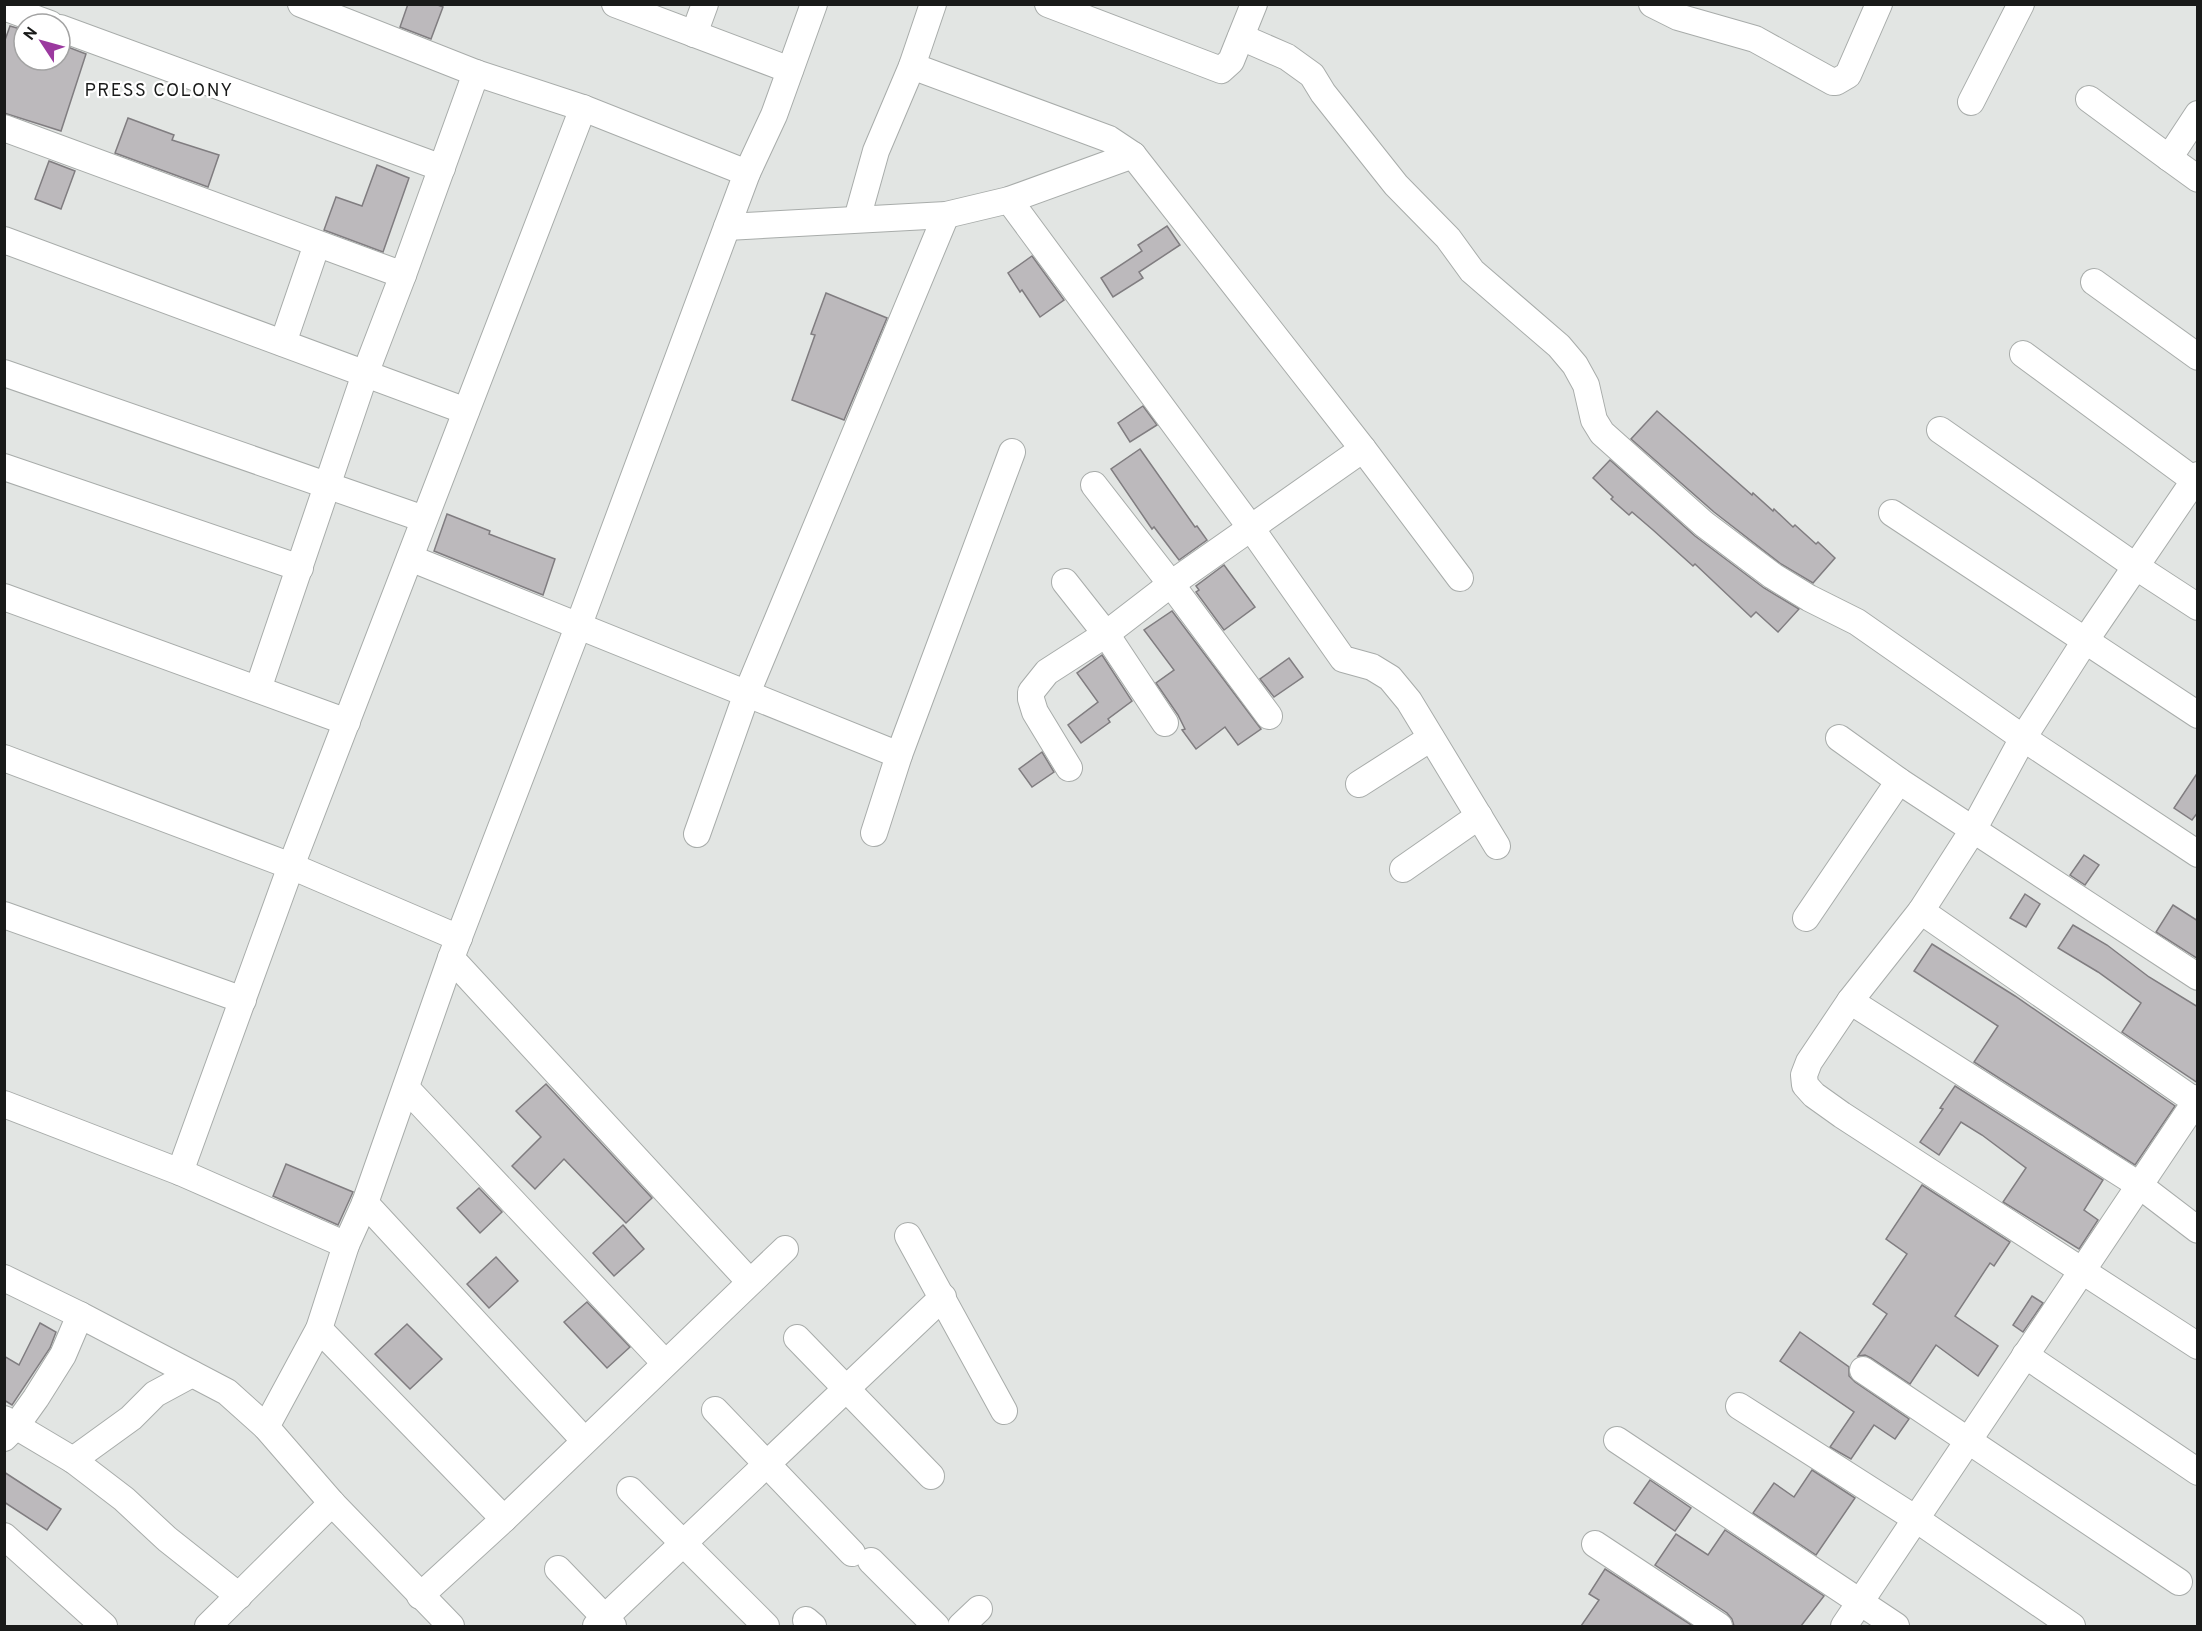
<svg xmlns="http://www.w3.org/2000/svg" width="2202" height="1631" font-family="Overpass,sans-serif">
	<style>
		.building { fill: #bcb9bc; stroke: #807d80; stroke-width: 1.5 }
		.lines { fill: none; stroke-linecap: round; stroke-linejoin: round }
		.minor-casing { stroke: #a8acaa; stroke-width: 28 }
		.minor { stroke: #fff; stroke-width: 26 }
		.labels { text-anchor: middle; stroke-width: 4.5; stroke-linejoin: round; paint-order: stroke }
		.neighbourhood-label { font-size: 18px; letter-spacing: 1.5px; fill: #191a19; stroke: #fff }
	</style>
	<rect width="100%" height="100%" fill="#e2e5e3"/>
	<g class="building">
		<path d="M 408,4 L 435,4 L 443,7 L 431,39 L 400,27 Z"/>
		<path d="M 10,26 L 24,30 L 24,60 L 60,60 L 60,44 L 86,54 L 61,131 L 4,113 L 4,43 Z"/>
		<path d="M 128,118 L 174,135 L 172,140 L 219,155 L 208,187 L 115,153 Z"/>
		<path d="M 49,161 L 75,171 L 61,209 L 35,199 Z"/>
		<path d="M 377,165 L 409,178 L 383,252 L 324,230 L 336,197 L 362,206 Z"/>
		<path d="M 1167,226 L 1180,245 L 1139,272 L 1143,278 L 1113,297 L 1101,278 L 1142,251 L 1138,245 Z"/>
		<path d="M 1032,256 L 1064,300 L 1040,317 L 1022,290 L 1020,292 L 1008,273 Z"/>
		<path d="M 826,293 L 887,318 L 844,420 L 792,400 L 815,335 L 811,334 Z"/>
		<path d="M 1143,406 L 1157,425 L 1130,442 L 1118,423 Z"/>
		<path d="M 1657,411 L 1752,495 L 1753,493 L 1773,511 L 1774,509 L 1793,527 L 1795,525 L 1816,544 L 1818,542 L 1835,558 L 1813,583 L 1781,564 L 1714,512 L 1631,439 Z"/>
		<path d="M 1140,449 L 1195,527 L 1197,526 L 1207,540 L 1179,560 L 1154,527 L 1152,529 L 1111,469 Z"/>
		<path d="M 1610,460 L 1695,536 L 1764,588 L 1799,609 L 1778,632 L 1756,612 L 1751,617 L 1695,564 L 1693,566 L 1653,530 L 1632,512 L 1629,515 L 1611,499 L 1613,497 L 1593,478 Z"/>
		<path d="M 447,514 L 490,531 L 489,534 L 555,559 L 543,595 L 434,551 Z"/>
		<path d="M 1224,565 L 1255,607 L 1224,630 L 1196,592 L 1199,590 L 1196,586 Z"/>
		<path d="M 1172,611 L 1261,729 L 1238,745 L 1225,727 L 1196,749 L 1182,730 L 1185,729 L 1178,715 L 1156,683 L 1174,670 L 1144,630 Z"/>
		<path d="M 1102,655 L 1132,701 L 1108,719 L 1110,722 L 1081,743 L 1068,725 L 1098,702 L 1077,673 Z"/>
		<path d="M 1289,658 L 1303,677 L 1274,697 L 1260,679 Z"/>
		<path d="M 1042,752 L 1054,772 L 1032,787 L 1019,769 Z"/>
		<path d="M 2198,772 L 2198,812 L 2192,820 L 2174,808 Z"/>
		<path d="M 2084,855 L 2099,865 L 2085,885 L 2070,875 Z"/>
		<path d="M 2025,894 L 2040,904 L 2026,927 L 2010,918 Z"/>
		<path d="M 2173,905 L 2198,921 L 2198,959 L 2156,932 Z"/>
		<path d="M 2073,925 L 2107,945 L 2149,977 L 2198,1007 L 2198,1083 L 2122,1032 L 2141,1003 L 2098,972 L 2058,948 Z"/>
		<path d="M 1932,944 L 2015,996 L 2175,1106 L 2135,1165 L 1974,1062 L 1998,1026 L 1914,971 Z"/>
		<path d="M 546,1084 L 652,1198 L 626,1223 L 564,1159 L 535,1189 L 512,1166 L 541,1137 L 516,1111 Z"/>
		<path d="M 1955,1086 L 2103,1180 L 2084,1210 L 2098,1220 L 2079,1249 L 2003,1202 L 2026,1168 L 1982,1135 L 1961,1122 L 1939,1155 L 1920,1142 L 1943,1109 L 1940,1108 Z"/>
		<path d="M 286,1164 L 353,1192 L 338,1225 L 273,1196 Z"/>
		<path d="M 1922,1185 L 2010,1242 L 1994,1266 L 1990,1263 L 1955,1316 L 1998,1346 L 1978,1376 L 1936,1345 L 1910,1384 L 1871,1358 L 1865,1355 L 1858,1356 L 1887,1314 L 1873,1304 L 1907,1254 L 1886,1239 Z"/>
		<path d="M 479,1188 L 502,1212 L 480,1233 L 457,1208 Z"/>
		<path d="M 623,1225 L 644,1249 L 614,1276 L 593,1253 Z"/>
		<path d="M 496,1257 L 518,1281 L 489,1308 L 467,1284 Z"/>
		<path d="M 2032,1296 L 2043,1303 L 2023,1332 L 2013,1325 Z"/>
		<path d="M 587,1302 L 630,1347 L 607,1368 L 564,1322 Z"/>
		<path d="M 40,1323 L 56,1332 L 50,1348 L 12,1405 L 4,1400 L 4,1356 L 19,1365 Z"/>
		<path d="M 407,1324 L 442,1359 L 410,1389 L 375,1354 Z"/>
		<path d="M 1800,1332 L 1849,1367 L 1849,1376 L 1855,1382 L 1909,1419 L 1895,1439 L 1874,1425 L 1851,1459 L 1830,1447 L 1854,1412 L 1780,1361 Z"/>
		<path d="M 1812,1470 L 1855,1498 L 1816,1555 L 1753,1513 L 1774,1483 L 1794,1497 Z"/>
		<path d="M 4,1472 L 61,1509 L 47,1530 L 4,1502 Z"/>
		<path d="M 1650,1480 L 1691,1508 L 1675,1531 L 1634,1503 Z"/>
		<path d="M 1725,1530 L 1824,1596 L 1801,1626 L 1734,1626 L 1732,1619 L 1727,1613 L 1655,1565 L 1676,1534 L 1708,1555 Z"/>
		<path d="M 1605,1569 L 1693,1626 L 1581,1626 L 1599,1600 L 1589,1594 Z"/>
	</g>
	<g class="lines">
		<defs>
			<g id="minor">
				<path d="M 301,4 L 476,73 L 583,108 L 747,173"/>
				<path d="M 615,4 L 790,70"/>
				<path d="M 1048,4 L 1221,70 L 1231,61 L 1254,4"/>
				<path d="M 1652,4 L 1678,17 L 1755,39 L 1833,82 L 1836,82 L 1848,75 L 1879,4"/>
				<path d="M 4,7 L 50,24"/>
				<path d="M 60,28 L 442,168"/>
				<path d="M 694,34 L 705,4"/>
				<path d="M 1241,37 L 1287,57 L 1312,75 L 1323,93 L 1396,185 L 1448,238 L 1472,271 L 1559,346 L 1575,365 L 1586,385 L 1594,420 L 1602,433 L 1704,524 L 1773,576 L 1809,598 L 1857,622 L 2023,738 L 2198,854"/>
				<path d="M 912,66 L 1109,139 L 1133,155 L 1363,449 L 1460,578"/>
				<path d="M 2089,99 L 2169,158 L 2198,114"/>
				<path d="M 1971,102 L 2021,4"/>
				<path d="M 4,128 L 403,275 L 476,73"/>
				<path d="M 2169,158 L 2198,179"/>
				<path d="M 1009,200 L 1251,528 L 1343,659 L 1372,667 L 1390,678 L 1409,701 L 1497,846"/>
				<path d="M 857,219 L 876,151 L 912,66 L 933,4"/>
				<path d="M 727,227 L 946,215 L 1009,200 L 1133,155"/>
				<path d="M 4,240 L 466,411"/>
				<path d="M 2094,282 L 2198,357"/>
				<path d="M 283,343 L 317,244"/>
				<path d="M 2023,354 L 2198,483"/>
				<path d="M 4,373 L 424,519"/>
				<path d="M 1940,430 L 2135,566 L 2198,607"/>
				<path d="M 4,467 L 300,568"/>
				<path d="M 2198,475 L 2085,641 L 2023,738 L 1973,830 L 1921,911 L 1850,1001 L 1809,1062 L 1804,1075 L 1805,1085 L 1814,1095 L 1842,1115 L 2198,1346"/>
				<path d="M 1094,485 L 1171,584 L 1269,716"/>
				<path d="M 1892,513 L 2198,715"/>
				<path d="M 410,558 L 899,755"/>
				<path d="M 1065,582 L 1106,634 L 1165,723"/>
				<path d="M 4,597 L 347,722"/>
				<path d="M 258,689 L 365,374 L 403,275"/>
				<path d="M 1839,738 L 1899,781 L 2198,977"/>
				<path d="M 4,758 L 291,866 L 459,938"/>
				<path d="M 1069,768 L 1035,712 L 1031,699 L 1031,692 L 1047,672 L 1106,634 L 1171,584 L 1363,449"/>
				<path d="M 1359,784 L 1431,738"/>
				<path d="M 874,833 L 899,755 L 1012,452"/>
				<path d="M 697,834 L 747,693 L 946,215"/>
				<path d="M 1403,869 L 1479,816"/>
				<path d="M 1921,911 L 2198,1103"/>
				<path d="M 4,915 L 243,1000"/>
				<path d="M 1806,918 L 1899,781"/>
				<path d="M 451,958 L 750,1282"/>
				<path d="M 1850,1001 L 2139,1185 L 2198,1230"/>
				<path d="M 406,1088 L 665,1363"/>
				<path d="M 4,1104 L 180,1172 L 346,1245"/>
				<path d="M 180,1172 L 291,866 L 583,108"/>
				<path d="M 365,1203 L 584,1440"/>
				<path d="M 908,1236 L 1004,1411"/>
				<path d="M 4,1278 L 80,1315"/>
				<path d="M 319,1329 L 504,1519"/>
				<path d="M 797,1338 L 931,1476"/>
				<path d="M 2025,1355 L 2198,1472"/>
				<path d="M 1863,1370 L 2179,1582"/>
				<path d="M 1739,1406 L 1916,1519 L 2072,1626"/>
				<path d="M 715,1410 L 852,1553"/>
				<path d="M 4,1419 L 73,1460 L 124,1499 L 167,1539 L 239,1596"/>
				<path d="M 266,1427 L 319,1329 L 346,1245 L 365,1203 L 451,958 L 578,627 L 747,173 L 774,115 L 814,4"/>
				<path d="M 4,1438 L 16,1426 L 36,1398 L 63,1355 L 80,1315 L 227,1392 L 266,1427 L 332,1503 L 451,1626"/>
				<path d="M 1617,1440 L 1896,1626"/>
				<path d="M 73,1460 L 131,1418 L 155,1394 L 192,1374"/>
				<path d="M 630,1490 L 766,1626"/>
				<path d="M 4,1536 L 104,1626"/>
				<path d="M 1595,1544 L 1719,1626"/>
				<path d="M 871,1561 L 936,1626"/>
				<path d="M 558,1569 L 613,1626"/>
				<path d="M 420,1596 L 504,1519 L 785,1249"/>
				<path d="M 806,1620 L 813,1626"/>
				<path d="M 208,1626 L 332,1503"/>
				<path d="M 596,1626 L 943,1297"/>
				<path d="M 961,1626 L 979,1609"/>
				<path d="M 1844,1626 L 2198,1098"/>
			</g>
		</defs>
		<use href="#minor" class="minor-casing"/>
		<use href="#minor" class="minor"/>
	</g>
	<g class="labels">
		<g class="neighbourhood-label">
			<text x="159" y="96">PRESS COLONY</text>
		</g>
	</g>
	<rect width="2202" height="1631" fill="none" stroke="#191a19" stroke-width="12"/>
	<g transform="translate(42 42) rotate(306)"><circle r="28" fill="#ffffff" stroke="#a3a3a3" stroke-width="1.5"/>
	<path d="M0-4.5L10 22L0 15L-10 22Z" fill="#9b399f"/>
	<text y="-9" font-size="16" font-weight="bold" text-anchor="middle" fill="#191a19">N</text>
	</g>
</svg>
